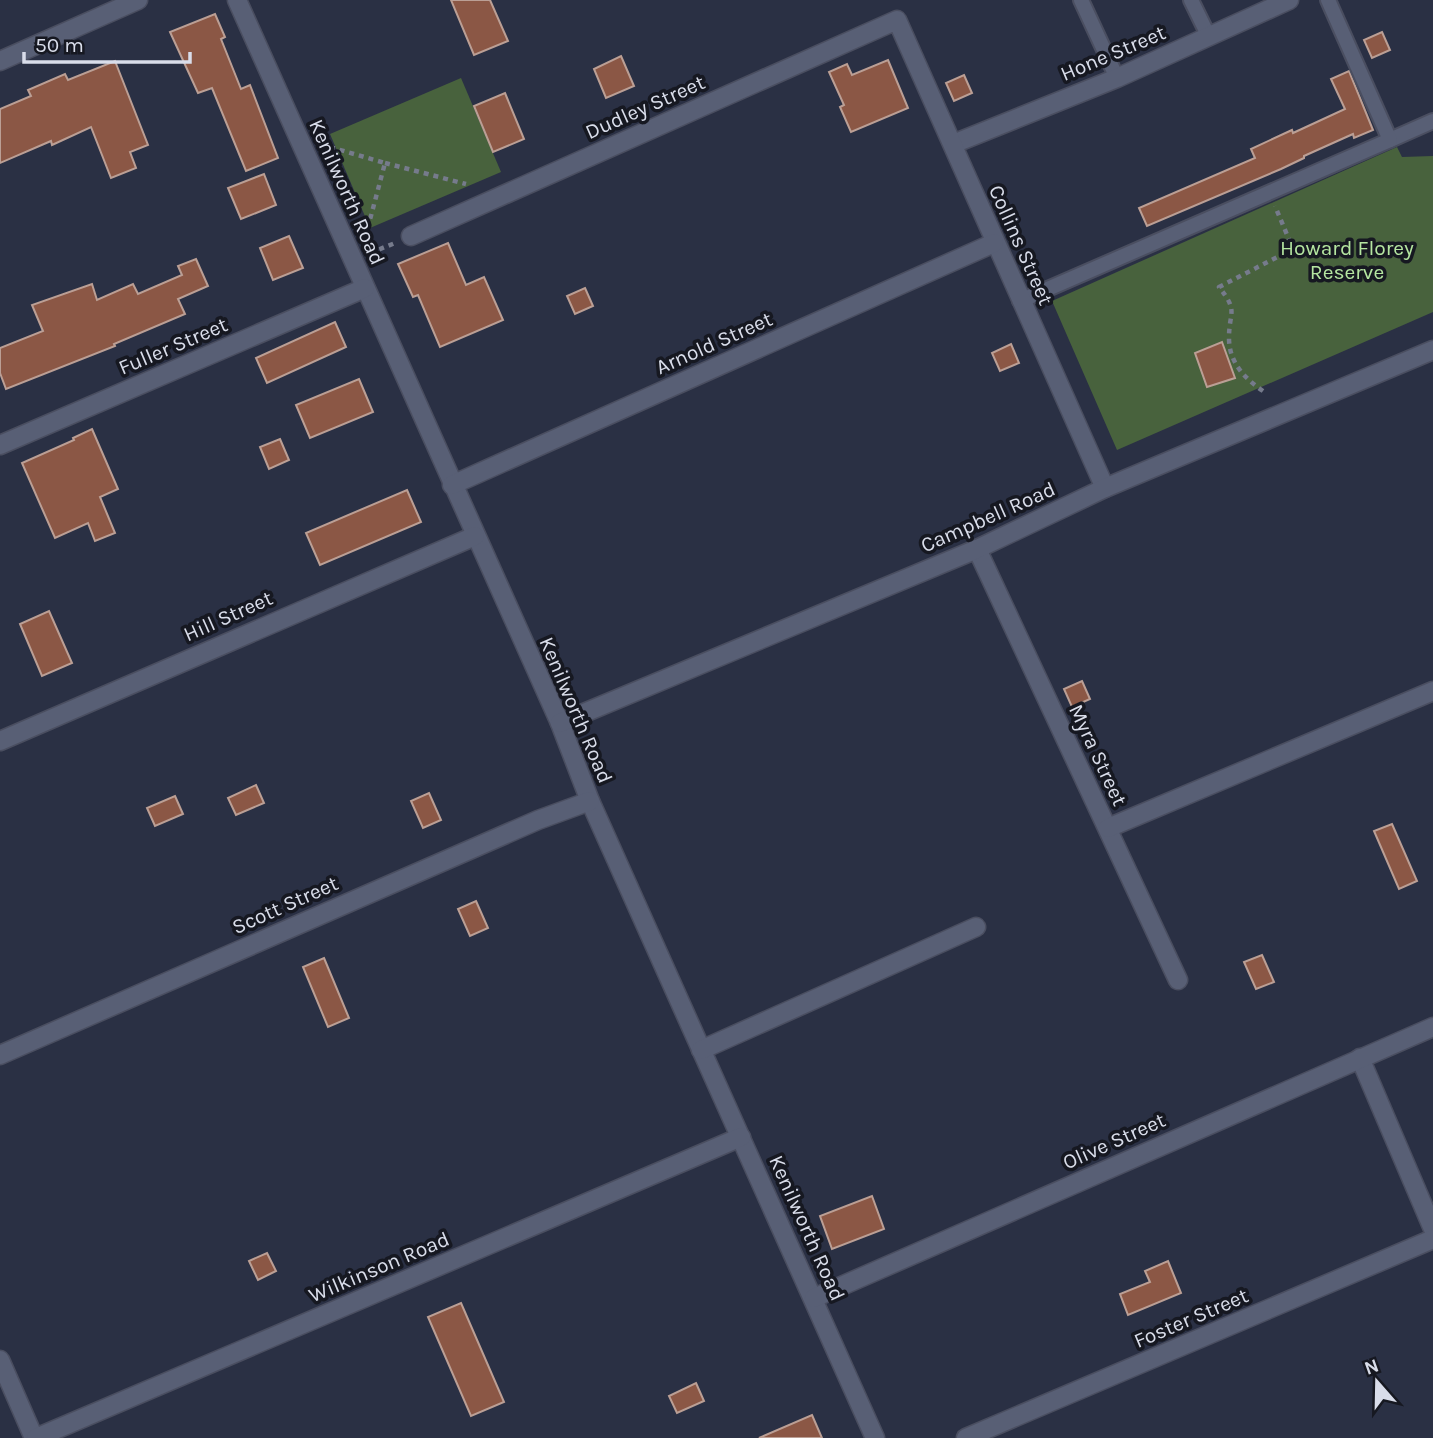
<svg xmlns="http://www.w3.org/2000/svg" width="1433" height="1438" font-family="Karla,sans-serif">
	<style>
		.green { fill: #48623d }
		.building { fill: #8b5745; stroke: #bb9f95; stroke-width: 2 }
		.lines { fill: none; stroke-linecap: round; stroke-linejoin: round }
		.service-casing { stroke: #4a4e60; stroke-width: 18 }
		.minor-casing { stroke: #4a4e60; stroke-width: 21 }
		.path { stroke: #767b8c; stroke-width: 4.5; stroke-dasharray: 5 5; stroke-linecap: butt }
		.service { stroke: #585f75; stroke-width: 14 }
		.minor { stroke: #585f75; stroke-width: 18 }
		.labels { text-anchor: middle; stroke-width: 7; stroke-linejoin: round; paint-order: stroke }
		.street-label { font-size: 21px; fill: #d9ddea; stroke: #161821 }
		.park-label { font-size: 21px; fill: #b5e6a1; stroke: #161821 }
	</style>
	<rect width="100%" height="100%" fill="#2a3044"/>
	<g class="green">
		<path d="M 461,78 L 501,172 L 370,228 L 330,134 Z"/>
		<path d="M 1397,147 L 1402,157 L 1433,156 L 1433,312 L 1117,450 L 1052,301 Z"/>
	</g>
	<g class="building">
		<path d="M 451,0 L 490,0 L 508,41 L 474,55 Z"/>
		<path d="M 215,14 L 225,37 L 221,39 L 241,89 L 250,85 L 278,158 L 246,171 L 212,88 L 198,93 L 170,32 Z"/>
		<path d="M 1382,32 L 1390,50 L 1372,58 L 1364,40 Z"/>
		<path d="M 621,56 L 634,86 L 606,98 L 594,69 Z"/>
		<path d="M 888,60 L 908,108 L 851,132 L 840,107 L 844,105 L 829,72 L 847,64 L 852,75 Z"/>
		<path d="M 115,61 L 148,145 L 130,152 L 136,168 L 111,178 L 91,127 L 52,145 L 51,141 L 0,163 L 0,109 L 31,96 L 28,90 L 65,74 L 68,80 Z"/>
		<path d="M 1349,71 L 1373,130 L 1354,138 L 1353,134 L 1304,156 L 1304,158 L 1281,169 L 1147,226 L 1139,208 L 1255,158 L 1251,149 L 1292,130 L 1293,133 L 1345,109 L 1331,79 Z"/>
		<path d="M 964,75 L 972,93 L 954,101 L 946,83 Z"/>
		<path d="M 505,93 L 524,139 L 493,152 L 474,106 Z"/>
		<path d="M 264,174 L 276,205 L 241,219 L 228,188 Z"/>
		<path d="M 289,236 L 303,268 L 273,280 L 260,248 Z"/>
		<path d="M 448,243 L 466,285 L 484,277 L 503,320 L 440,347 L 418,295 L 413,297 L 398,264 Z"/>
		<path d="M 196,259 L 208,286 L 178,299 L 185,314 L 114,344 L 115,346 L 6,389 L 0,373 L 0,348 L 43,331 L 32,305 L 92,284 L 97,300 L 133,284 L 138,294 L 182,275 L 178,266 Z"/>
		<path d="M 585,288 L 593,306 L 575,314 L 567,296 Z"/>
		<path d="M 335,322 L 346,347 L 267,383 L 256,358 Z"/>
		<path d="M 1222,342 L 1235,378 L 1207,387 L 1195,353 Z"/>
		<path d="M 1011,344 L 1019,363 L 1000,371 L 992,353 Z"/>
		<path d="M 359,379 L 373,412 L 310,438 L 296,405 Z"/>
		<path d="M 92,429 L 118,489 L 100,497 L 115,533 L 95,541 L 88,523 L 55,538 L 22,463 L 74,440 L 73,438 Z"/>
		<path d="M 280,439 L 289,460 L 269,469 L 260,447 Z"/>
		<path d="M 407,490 L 421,522 L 320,565 L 306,533 Z"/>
		<path d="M 49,611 L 72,663 L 42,676 L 20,624 Z"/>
		<path d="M 1082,681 L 1090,699 L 1072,707 L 1064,689 Z"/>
		<path d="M 256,785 L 264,803 L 236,815 L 228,798 Z"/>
		<path d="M 429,793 L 441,820 L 423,828 L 411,801 Z"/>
		<path d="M 175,796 L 183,814 L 155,826 L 147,808 Z"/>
		<path d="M 1392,824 L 1417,881 L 1399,889 L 1374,831 Z"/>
		<path d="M 476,901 L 488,928 L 470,936 L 458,909 Z"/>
		<path d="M 1262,955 L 1274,982 L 1256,989 L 1244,962 Z"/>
		<path d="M 324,958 L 349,1018 L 328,1027 L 303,967 Z"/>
		<path d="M 872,1196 L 884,1229 L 832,1249 L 820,1216 Z"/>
		<path d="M 267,1253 L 276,1271 L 258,1280 L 249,1261 Z"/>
		<path d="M 1168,1261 L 1181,1293 L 1128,1315 L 1120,1294 L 1150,1282 L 1145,1271 Z"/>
		<path d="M 461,1303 L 504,1402 L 471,1416 L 428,1317 Z"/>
		<path d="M 696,1383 L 704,1401 L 677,1413 L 669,1396 Z"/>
		<path d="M 812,1415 L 822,1438 L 759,1438 Z"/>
	</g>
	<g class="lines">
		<defs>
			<g id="service">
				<path d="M 1081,0 L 1117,78"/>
				<path d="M 1191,0 L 1209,37"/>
				<path d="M 1390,140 L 1433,121"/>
				<path d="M 1020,301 L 1390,140 L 1328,0"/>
			</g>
			<g id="minor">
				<path d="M 237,0 L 560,723 L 590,801 L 875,1438"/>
				<path d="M 0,61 L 138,0"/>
				<path d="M 953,144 L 1117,78 L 1289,0"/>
				<path d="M 411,236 L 897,20 L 1105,488"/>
				<path d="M 0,445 L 365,288"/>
				<path d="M 452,485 L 994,243"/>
				<path d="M 977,549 L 1178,980"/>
				<path d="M 560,723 L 977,549 L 1105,488 L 1433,350"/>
				<path d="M 0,741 L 475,536"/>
				<path d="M 1108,828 L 1433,691"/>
				<path d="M 701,1050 L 976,927"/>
				<path d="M 0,1055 L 538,820 L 590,801"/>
				<path d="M 1360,1058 L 1433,1229"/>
				<path d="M 814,1298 L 1433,1027"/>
				<path d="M 0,1360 L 34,1438"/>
				<path d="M 36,1438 L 741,1137"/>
				<path d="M 966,1438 L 1433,1239"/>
			</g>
		</defs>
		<use href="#service" class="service-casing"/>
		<use href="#minor" class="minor-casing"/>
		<g class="path">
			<path d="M 330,147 L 385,163 L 367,231"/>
			<path d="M 385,163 L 466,184"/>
			<path d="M 370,253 L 395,243"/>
			<path d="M 1263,391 C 1244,378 1229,362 1229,338 C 1229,311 1239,312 1219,287 L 1293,249 L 1275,206"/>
		</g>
		<use href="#service" class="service"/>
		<use href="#minor" class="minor"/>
	</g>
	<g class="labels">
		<g class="street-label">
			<text transform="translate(1113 53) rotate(-23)" y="7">Hone Street</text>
			<text transform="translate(645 107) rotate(-24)" y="7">Dudley Street</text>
			<text transform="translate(347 192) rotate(66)" y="7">Kenilworth Road</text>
			<text transform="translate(1021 245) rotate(66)" y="7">Collins Street</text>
			<text transform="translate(714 343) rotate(-24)" y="7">Arnold Street</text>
			<text transform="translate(173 346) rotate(-23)" y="7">Fuller Street</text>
			<text transform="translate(988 517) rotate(-24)" y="7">Campbell Road</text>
			<text transform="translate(228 616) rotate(-24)" y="7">Hill Street</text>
			<text transform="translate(576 710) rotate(67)" y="7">Kenilworth Road</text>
			<text transform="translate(1098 755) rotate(65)" y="7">Myra Street</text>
			<text transform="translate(285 905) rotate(-24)" y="7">Scott Street</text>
			<text transform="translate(1114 1141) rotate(-24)" y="7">Olive Street</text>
			<text transform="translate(807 1228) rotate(66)" y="7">Kenilworth Road</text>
			<text transform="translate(379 1267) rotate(-23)" y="7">Wilkinson Road</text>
			<text transform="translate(1191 1318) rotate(-23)" y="7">Foster Street</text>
		</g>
		<g class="park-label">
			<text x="1347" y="255">Howard Florey<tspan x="1347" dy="24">Reserve</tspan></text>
		</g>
	</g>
	<g transform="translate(1377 1382) rotate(340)" stroke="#161821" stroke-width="5" paint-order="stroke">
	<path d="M0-5L12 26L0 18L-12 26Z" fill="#d9ddea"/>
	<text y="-10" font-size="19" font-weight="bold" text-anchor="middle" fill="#d9ddea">N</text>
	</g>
	<path d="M24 52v10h166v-10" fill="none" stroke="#d9ddea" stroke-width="3.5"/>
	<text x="35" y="52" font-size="21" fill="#d9ddea" stroke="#161821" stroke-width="5" paint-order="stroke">50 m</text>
</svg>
